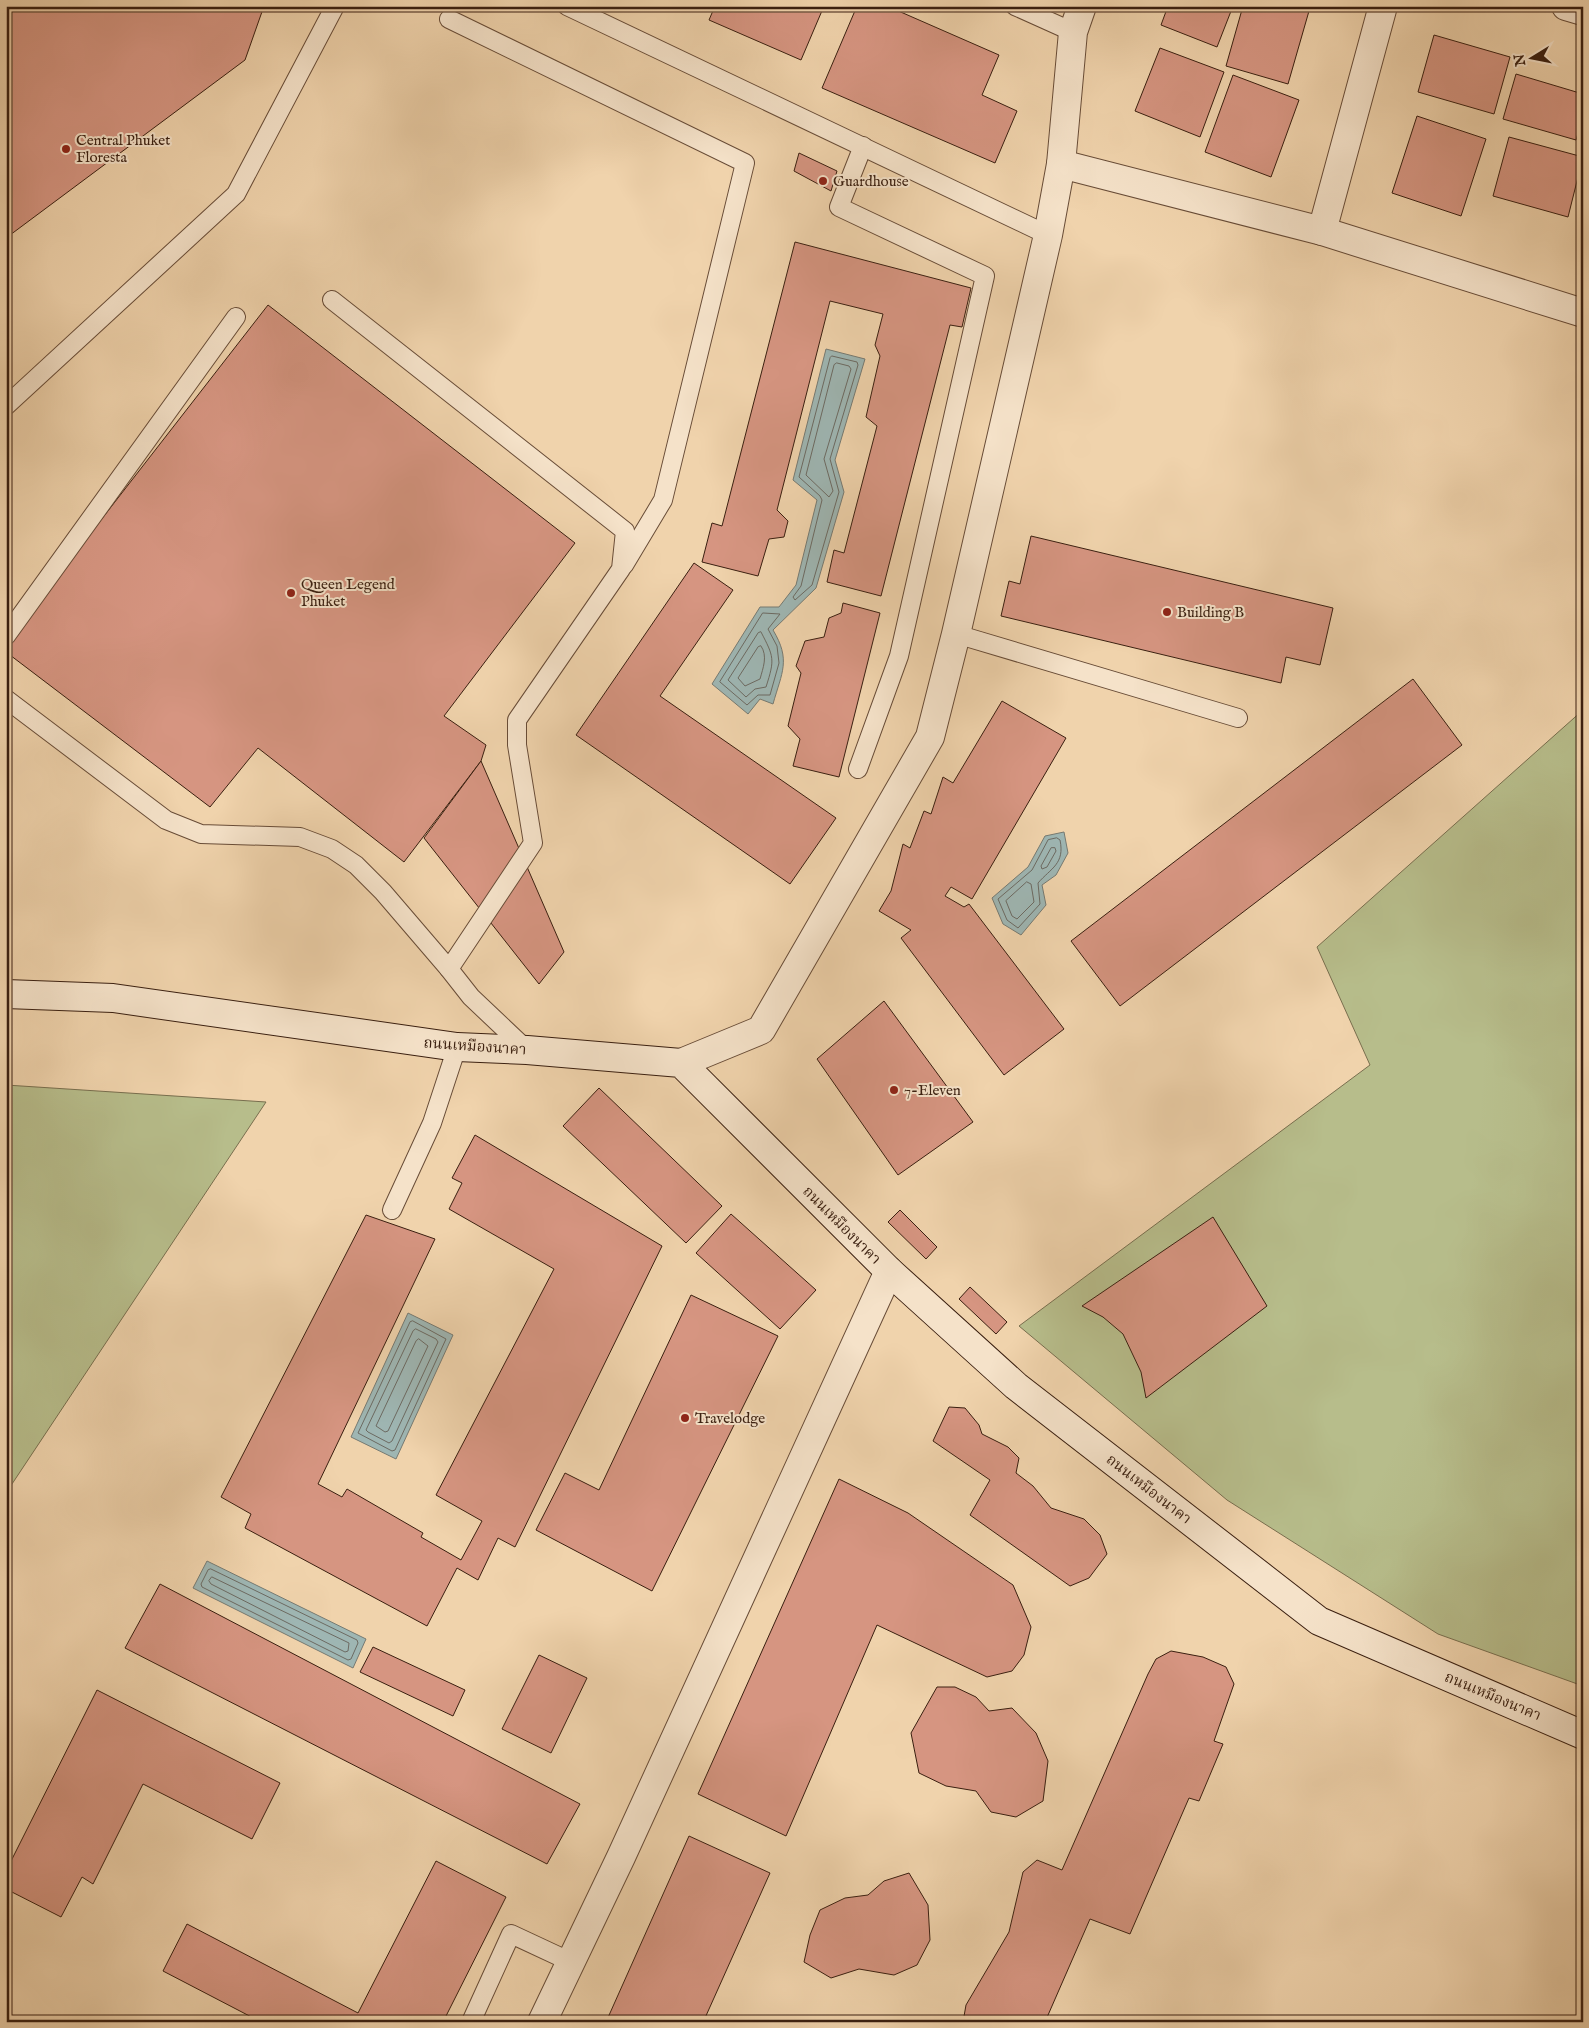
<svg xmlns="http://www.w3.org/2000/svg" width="1589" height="2028" font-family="'IM FELL English','Noto Serif Thai',serif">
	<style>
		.green { fill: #b7bd8b; stroke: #786e4e }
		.water { fill: #9eb6b3; stroke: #767a72 }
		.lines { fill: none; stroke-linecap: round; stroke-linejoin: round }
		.shore { stroke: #6c6a62; stroke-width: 1 }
		.building { fill: #d69581; stroke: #3a1f10 }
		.lane-casing { stroke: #684c37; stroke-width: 20 }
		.street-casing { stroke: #684c37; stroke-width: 30 }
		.secondary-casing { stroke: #3a1f10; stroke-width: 30 }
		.lane { stroke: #f5e2c9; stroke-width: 18 }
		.street { stroke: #f5e2c9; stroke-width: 28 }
		.secondary { stroke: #f5e2c9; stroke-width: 28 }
		.poi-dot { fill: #8f2418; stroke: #f5e2c9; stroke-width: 2 }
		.labels { text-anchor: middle; stroke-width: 4; stroke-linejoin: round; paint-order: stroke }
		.poi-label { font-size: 15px; fill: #3a1f10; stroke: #f5e2c9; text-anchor: start }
		.street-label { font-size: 15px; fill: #3a1f10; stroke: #f5e2c9 }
	</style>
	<rect width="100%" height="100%" fill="#f0d3ac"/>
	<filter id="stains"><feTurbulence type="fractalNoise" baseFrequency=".004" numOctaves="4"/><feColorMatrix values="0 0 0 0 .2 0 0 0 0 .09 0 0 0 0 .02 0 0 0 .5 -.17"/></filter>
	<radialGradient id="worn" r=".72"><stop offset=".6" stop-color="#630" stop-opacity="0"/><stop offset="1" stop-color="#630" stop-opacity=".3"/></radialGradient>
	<g class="green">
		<path d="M 1583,710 L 1583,1686 L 1438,1634 L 1227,1500 L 1019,1326 L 1370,1065 L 1317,947 Z"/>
		<path d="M 6,1085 L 266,1102 L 6,1493 Z"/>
	</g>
	<g class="water">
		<path d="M 826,349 L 865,359 L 835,460 L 844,492 L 816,588 L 773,630 C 791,660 782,672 773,704 L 760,699 L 748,714 L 712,684 L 760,607 L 779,607 L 796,585 L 817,500 L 793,480 Z"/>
		<path d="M 1064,832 L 1068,853 L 1056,875 L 1042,885 L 1046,905 L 1021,935 L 1003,924 L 992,898 L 1028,867 L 1045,836 Z"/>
		<path d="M 408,1313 L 453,1335 L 396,1459 L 351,1437 Z"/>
		<path d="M 207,1561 L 366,1639 L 353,1668 L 193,1588 Z"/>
	</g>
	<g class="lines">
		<g class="shore">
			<path d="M 832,356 L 857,362 L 858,365 L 830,459 L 839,492 L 812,585 L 795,600 L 793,597 L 801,586 L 822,500 L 820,496 L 799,477 L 830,358 Z"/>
			<path d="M 837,363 L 849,366 L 851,369 L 824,459 L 833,491 L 829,497 L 806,475 L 834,365 Z"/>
			<path d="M 763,613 L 780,614 L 768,629 L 777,646 L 779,663 L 770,695 L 758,695 L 747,705 L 720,682 Z"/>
			<path d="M 761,632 C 774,657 775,659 766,687 L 755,689 L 746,697 L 728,680 L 758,633 Z"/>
			<path d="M 761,646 C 768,656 763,668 760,679 L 745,686 L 738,678 L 758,647 Z"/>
			<path d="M 1057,838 L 1060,840 C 1065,864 1051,868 1038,883 L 1040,904 L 1018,928 L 1007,920 L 998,899 L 1032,870 L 1048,840 Z"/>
			<path d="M 1055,848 L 1056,851 L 1047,867 L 1042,869 L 1041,866 L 1051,848 Z"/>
			<path d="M 1027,882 L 1031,884 L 1034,902 L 1017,919 L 1012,916 L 1006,901 Z"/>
			<path d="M 413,1321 L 446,1339 L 395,1450 L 392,1451 L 358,1433 L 410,1322 Z"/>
			<path d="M 416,1329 L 436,1339 L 438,1342 L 392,1441 L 389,1443 L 368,1432 L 366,1430 L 413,1331 Z"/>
			<path d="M 419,1339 L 428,1346 L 388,1431 L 385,1432 L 376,1426 L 416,1341 Z"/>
			<path d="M 211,1569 L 357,1640 L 358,1643 L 351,1659 L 348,1660 L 202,1587 L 201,1584 L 208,1570 Z"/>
			<path d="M 212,1577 L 349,1643 L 348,1651 L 345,1652 L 211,1584 L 209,1581 Z"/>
		</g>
	</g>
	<g class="building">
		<path d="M 6,6 L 264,6 L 245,60 L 6,238 Z"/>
		<path d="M 715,6 L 824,6 L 801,60 L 709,20 Z"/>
		<path d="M 857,6 L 887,6 L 999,55 L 982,95 L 1017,111 L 995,163 L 822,88 Z"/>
		<path d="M 1168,6 L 1233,6 L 1217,47 L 1161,25 Z"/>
		<path d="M 1243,6 L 1294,6 L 1309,11 L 1288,84 L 1226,66 Z"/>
		<path d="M 1434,35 L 1510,57 L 1494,114 L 1418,92 Z"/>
		<path d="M 1160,48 L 1224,72 L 1200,137 L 1135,111 Z"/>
		<path d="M 1516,74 L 1583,94 L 1583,116 L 1576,140 L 1503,119 Z"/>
		<path d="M 1233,75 L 1299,100 L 1271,177 L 1205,152 Z"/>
		<path d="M 1417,116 L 1486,139 L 1461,216 L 1392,193 Z"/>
		<path d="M 1509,137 L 1583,157 L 1568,217 L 1493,196 Z"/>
		<path d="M 799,153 L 837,171 L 831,191 L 794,171 Z"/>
		<path d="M 795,242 L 971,288 L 962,327 L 950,325 L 881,596 L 827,582 L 834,550 L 844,553 L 877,426 L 866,417 L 880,356 L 875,345 L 883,314 L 830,301 L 777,510 L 788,521 L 784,537 L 769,539 L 758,576 L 702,562 L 712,523 L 722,526 Z"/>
		<path d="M 268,305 L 575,543 L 444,716 L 486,745 L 481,761 L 404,862 L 258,748 L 210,807 L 6,652 L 6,642 Z"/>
		<path d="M 1031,536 L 1333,608 L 1320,665 L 1286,657 L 1281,683 L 1001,616 L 1009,581 L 1020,584 Z"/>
		<path d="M 694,563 L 733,590 L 660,696 L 836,818 L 790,884 L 576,735 Z"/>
		<path d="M 843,603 L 880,613 L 839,777 L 793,766 L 800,739 L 788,726 L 801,673 L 796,666 L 805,641 L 824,637 L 829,618 L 841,613 Z"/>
		<path d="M 1413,679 L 1462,745 L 1120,1006 L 1071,941 Z"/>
		<path d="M 1002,701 L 1066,738 L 972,899 L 951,887 L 945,896 L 964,907 L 969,904 L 1064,1029 L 1004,1075 L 901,938 L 911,930 L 879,911 L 891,891 L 903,844 L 910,848 L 924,811 L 931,814 L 943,777 L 953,783 Z"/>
		<path d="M 481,761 L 564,952 L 539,984 L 424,838 Z"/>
		<path d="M 884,1001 L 973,1122 L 898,1175 L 817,1059 Z"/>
		<path d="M 599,1088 L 722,1206 L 686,1243 L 563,1126 Z"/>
		<path d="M 475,1135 L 662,1246 L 515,1547 L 498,1538 L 478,1580 L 457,1568 L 427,1626 L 245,1528 L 251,1514 L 221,1497 L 366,1215 L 435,1239 L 318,1484 L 342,1497 L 347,1489 L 423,1533 L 421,1537 L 461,1560 L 482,1521 L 436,1495 L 554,1269 L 449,1209 L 462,1183 L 452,1178 Z"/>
		<path d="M 900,1210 L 937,1247 L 926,1259 L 888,1222 Z"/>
		<path d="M 731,1214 L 816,1290 L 780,1329 L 696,1253 Z"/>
		<path d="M 1213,1217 L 1267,1306 L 1146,1398 L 1141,1372 L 1123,1334 L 1103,1317 L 1082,1306 Z"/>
		<path d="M 970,1287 L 1007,1322 L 996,1334 L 959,1299 Z"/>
		<path d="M 691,1295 L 778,1336 L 652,1591 L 536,1530 L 565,1473 L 599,1490 Z"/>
		<path d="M 949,1407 L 965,1408 L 979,1425 L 982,1434 L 1008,1447 L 1019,1458 L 1016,1473 L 1033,1486 L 1051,1508 L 1084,1519 L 1100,1535 L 1107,1554 L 1089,1578 L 1070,1586 L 970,1515 L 990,1480 L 933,1441 Z"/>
		<path d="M 839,1479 L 908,1513 L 1013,1585 L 1031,1627 L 1024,1655 L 1012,1671 L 987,1677 L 877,1625 L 786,1836 L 698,1794 Z"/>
		<path d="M 160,1584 L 580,1804 L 547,1864 L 125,1648 Z"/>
		<path d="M 373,1647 L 465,1690 L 453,1716 L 360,1672 Z"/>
		<path d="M 1171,1651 L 1203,1657 L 1226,1667 L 1234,1684 L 1214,1741 L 1223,1744 L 1199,1801 L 1189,1798 L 1130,1934 L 1090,1919 L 1045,2022 L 963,2022 L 966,2005 L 1009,1932 L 1023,1872 L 1037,1860 L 1062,1870 L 1148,1674 L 1156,1659 Z"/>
		<path d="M 539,1655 L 587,1678 L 551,1753 L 502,1729 Z"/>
		<path d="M 937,1687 L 955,1687 L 976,1697 L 989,1711 L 1012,1708 L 1036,1733 L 1048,1761 L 1043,1801 L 1016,1817 L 991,1812 L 976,1791 L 946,1786 L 919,1773 L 911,1733 Z"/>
		<path d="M 97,1690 L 280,1783 L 252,1839 L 143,1784 L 93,1884 L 82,1877 L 61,1917 L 6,1889 L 6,1871 Z"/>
		<path d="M 689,1836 L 770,1873 L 705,2018 L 717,2022 L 606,2022 Z"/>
		<path d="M 436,1861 L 506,1897 L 443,2022 L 261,2022 L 163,1971 L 187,1924 L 358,2013 Z"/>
		<path d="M 909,1873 L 928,1905 L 930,1940 L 917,1965 L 894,1975 L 859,1969 L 831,1978 L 804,1962 L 810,1935 L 820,1910 L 845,1898 L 868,1895 L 884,1881 Z"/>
	</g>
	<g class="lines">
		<defs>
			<g id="lane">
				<path d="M 567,6 L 1048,235"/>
				<path d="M 1015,6 L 1073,32"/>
				<path d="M 449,19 L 745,163 L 663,500 L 624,565"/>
				<path d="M 332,300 L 625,531 L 621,569 L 517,720 L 517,745 L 533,843 L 449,969 L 471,997 L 527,1050"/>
				<path d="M 6,406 L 236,194 L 335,6"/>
				<path d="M 956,634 L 1238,718"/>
				<path d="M 6,636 L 236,317"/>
				<path d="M 6,699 L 166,820 L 201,834 L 300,837 L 332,849 L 356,865 L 383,892 L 449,969"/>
				<path d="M 858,769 L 899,656 L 985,276 L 839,207 L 863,146"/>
				<path d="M 392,1210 L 432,1123 L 457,1047"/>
				<path d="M 471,2022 L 511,1934 L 571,1962"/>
			</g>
			<g id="street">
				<path d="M 1566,6 L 1583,11"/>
				<path d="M 1061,164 L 1322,231 L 1583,313"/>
				<path d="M 1322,231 L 1383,6"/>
				<path d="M 681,1063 L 761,1030 L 930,737 L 956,634 L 1048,235 L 1061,164 L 1073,32 L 1082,6"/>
				<path d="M 542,2022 L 621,1857 L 889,1271"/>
			</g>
			<path id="secondary" d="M 6,994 L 113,998 L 457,1047 L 527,1050 L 681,1063 L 889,1271 L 1016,1386 L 1319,1621 L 1583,1735"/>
		</defs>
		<use href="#lane" class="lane-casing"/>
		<use href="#street" class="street-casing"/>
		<use href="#secondary" class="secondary-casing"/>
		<use href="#lane" class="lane"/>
		<use href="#street" class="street"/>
		<use href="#secondary" class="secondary"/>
	</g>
	<g class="poi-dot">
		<circle cx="66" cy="149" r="5"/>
		<circle cx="823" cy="181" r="5"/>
		<circle cx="291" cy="593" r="5"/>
		<circle cx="1167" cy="612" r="5"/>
		<circle cx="894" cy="1090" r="5"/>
		<circle cx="685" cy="1418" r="5"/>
	</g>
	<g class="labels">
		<g class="poi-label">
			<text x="76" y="145">Central Phuket<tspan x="76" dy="17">Floresta</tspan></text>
			<text x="833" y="186">Guardhouse</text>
			<text x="301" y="589">Queen Legend<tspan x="301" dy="17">Phuket</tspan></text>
			<text x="1177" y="617">Building B</text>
			<text x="904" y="1095">7-Eleven</text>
			<text x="695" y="1423">Travelodge</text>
		</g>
		<g class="street-label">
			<text transform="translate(475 1046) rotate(4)" y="5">ถนนเหมืองนาคา</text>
			<text transform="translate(842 1225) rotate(45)" y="5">ถนนเหมืองนาคา</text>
			<text transform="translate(1149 1489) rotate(38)" y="5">ถนนเหมืองนาคา</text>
			<text transform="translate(1493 1696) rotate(23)" y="5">ถนนเหมืองนาคา</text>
		</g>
	</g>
	<rect width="1589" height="2028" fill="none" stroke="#f0d3ac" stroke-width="25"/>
	<rect x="8" y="8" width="1574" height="2013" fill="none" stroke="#3a1f10" stroke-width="2.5"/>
	<rect x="12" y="12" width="1564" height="2003" fill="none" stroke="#3a1f10"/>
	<g transform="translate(1532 58) rotate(260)" stroke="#f5e2c9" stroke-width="4" paint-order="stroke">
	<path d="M0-4L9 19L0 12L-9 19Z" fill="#3a1f10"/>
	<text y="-8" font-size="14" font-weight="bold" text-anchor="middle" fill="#3a1f10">N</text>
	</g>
	<rect width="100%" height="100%" filter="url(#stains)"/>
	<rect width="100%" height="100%" fill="url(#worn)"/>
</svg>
